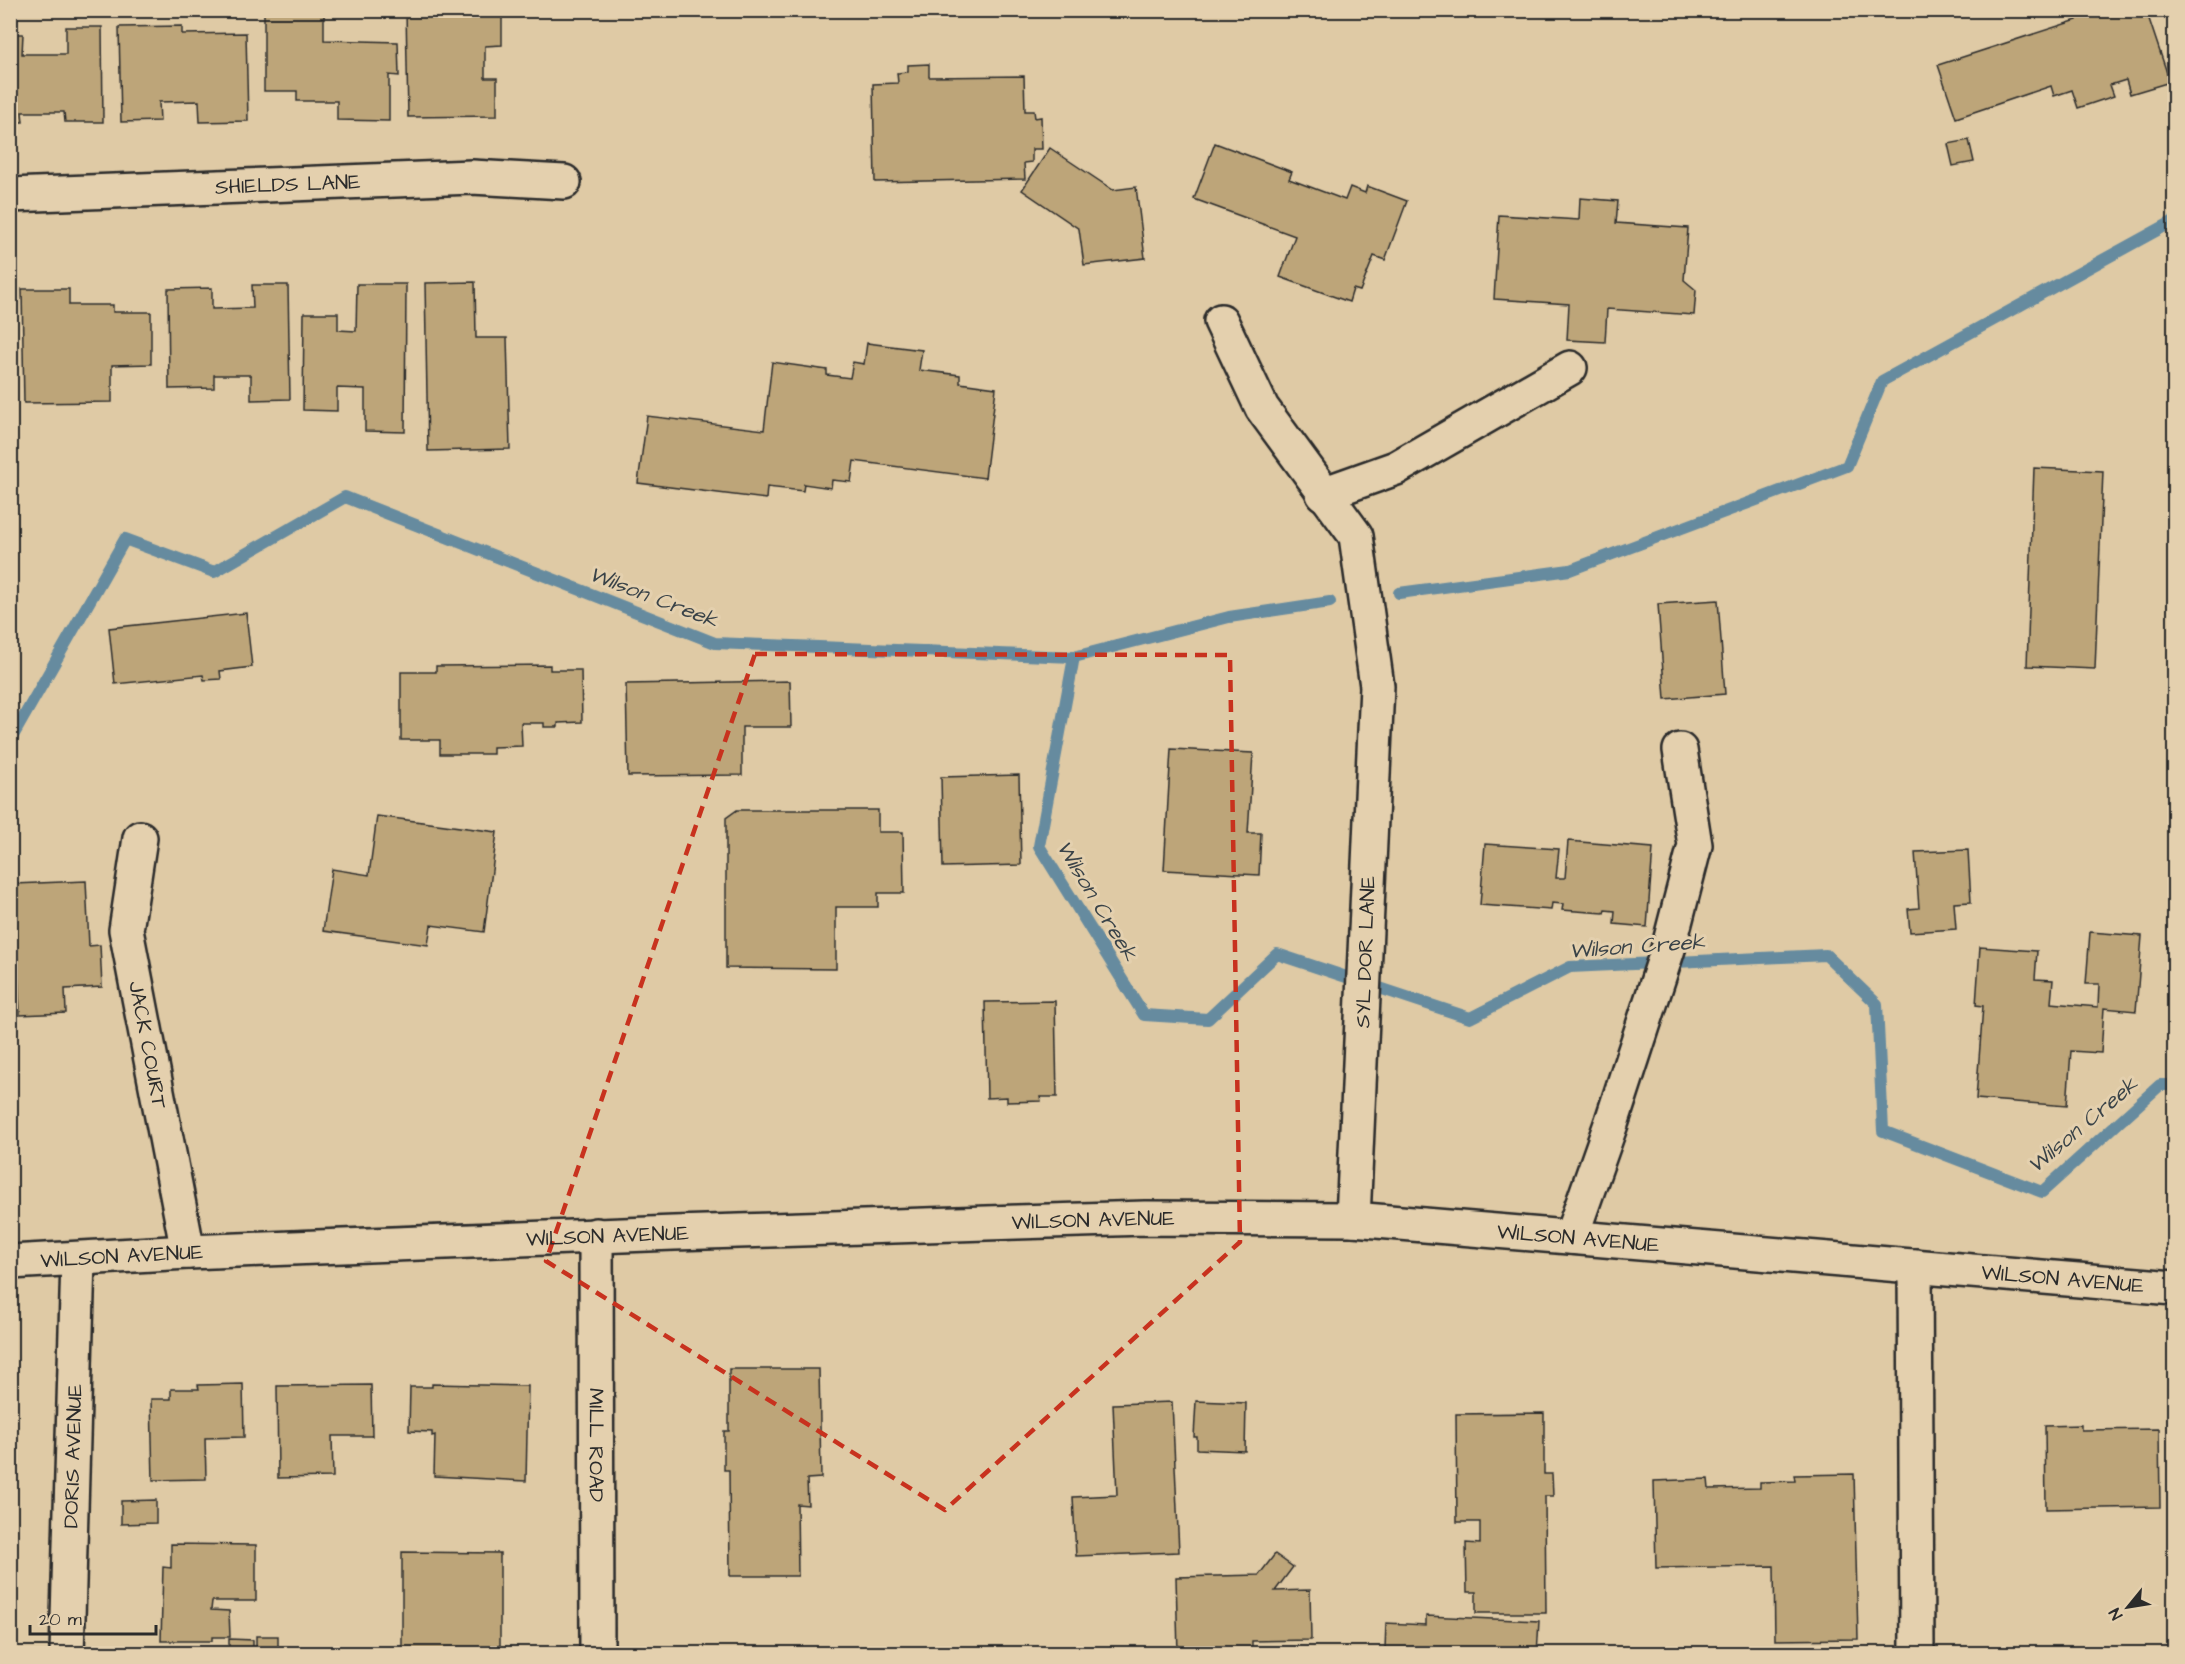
<svg xmlns="http://www.w3.org/2000/svg" width="2185" height="1664" font-family="'Architects Daughter',sans-serif">
	<style>
		.lines { fill: none; stroke-linecap: round; stroke-linejoin: round }
		.stream { stroke: #668b9f; stroke-width: 12 }
		.building { fill: #bda579; stroke: #2b2b2b; stroke-width: 1.5 }
		.minor-casing { stroke: #2b2b2b; stroke-width: 38 }
		.minor { stroke: #e4d0ae; stroke-width: 33 }
		.marked { fill: none; stroke: #c8321e; stroke-width: 4.5; stroke-dasharray: 12 8; stroke-linejoin: round }
		.labels { text-anchor: middle; stroke-width: 6; stroke-linejoin: round; paint-order: stroke }
		.street-label { font-size: 21px; fill: #2b2b2b; stroke: #e4d0ae }
		.water-label { font-size: 22px; font-style: italic; fill: #3a4348; stroke: #e4d0ae }
	</style>
	<rect width="100%" height="100%" fill="#dfcaa5"/>
	<filter id="ink" filterUnits="userSpaceOnUse"><feTurbulence type="fractalNoise" baseFrequency=".0167" numOctaves="2"/><feDisplacementMap in="SourceGraphic" scale="12" xChannelSelector="R" yChannelSelector="G"/><feConvolveMatrix kernelMatrix="1 2 1 2 8 2 1 2 1" color-interpolation-filters="sRGB"/></filter>
	<g filter="url(#ink)">
		<g class="lines">
			<g class="stream">
				<path d="M 1399,593 L 1570,570 L 1847,466 L 1882,381 L 2174,221"/>
				<path d="M 1074,657 L 1229,617 L 1330,602"/>
				<path d="M 10,741 L 125,539 L 214,572 L 345,497 L 715,643 L 1074,657 L 1039,846 L 1144,1015 L 1208,1019 L 1277,954 L 1470,1018 L 1570,967 L 1826,955 L 1877,1004 L 1883,1131 L 2042,1192 L 2160,1085 L 2174,1085"/>
			</g>
		</g>
		<g class="building">
			<path d="M 264,10 L 324,10 L 324,40 L 398,42 L 399,76 L 389,75 L 389,121 L 337,120 L 337,101 L 297,101 L 297,91 L 264,91 Z"/>
			<path d="M 406,10 L 502,10 L 502,45 L 485,46 L 485,78 L 497,78 L 497,116 L 408,117 Z"/>
			<path d="M 2074,10 L 2146,10 L 2170,82 L 2130,94 L 2126,80 L 2110,85 L 2114,96 L 2078,108 L 2072,90 L 2054,96 L 2051,86 L 1956,118 L 1938,65 L 2077,20 Z"/>
			<path d="M 182,26 L 182,34 L 246,33 L 248,121 L 200,122 L 199,101 L 159,102 L 160,121 L 121,122 L 119,27 Z"/>
			<path d="M 66,27 L 102,27 L 103,122 L 65,122 L 64,112 L 22,112 L 23,122 L 10,122 L 10,34 L 23,34 L 22,54 L 66,54 Z"/>
			<path d="M 929,64 L 929,77 L 1024,76 L 1025,111 L 1034,111 L 1035,118 L 1041,117 L 1042,149 L 1032,149 L 1032,162 L 1024,163 L 1025,179 L 875,182 L 873,84 L 898,83 L 897,73 L 908,72 L 908,65 Z"/>
			<path d="M 1969,140 L 1974,162 L 1953,166 L 1948,144 Z"/>
			<path d="M 1215,143 L 1292,172 L 1289,179 L 1345,200 L 1350,187 L 1365,193 L 1367,186 L 1407,201 L 1385,260 L 1374,256 L 1360,291 L 1353,289 L 1349,302 L 1280,277 L 1295,236 L 1194,199 Z"/>
			<path d="M 1050,148 L 1113,190 L 1136,187 L 1145,258 L 1084,265 L 1079,229 L 1022,190 Z"/>
			<path d="M 1580,198 L 1618,201 L 1616,223 L 1688,228 L 1684,280 L 1696,290 L 1694,315 L 1607,309 L 1605,342 L 1567,340 L 1569,304 L 1494,299 L 1499,215 L 1579,220 Z"/>
			<path d="M 475,282 L 476,338 L 507,338 L 510,449 L 428,451 L 425,283 Z"/>
			<path d="M 357,284 L 406,284 L 405,432 L 365,431 L 365,389 L 337,388 L 337,411 L 303,410 L 304,313 L 338,313 L 338,330 L 356,331 Z"/>
			<path d="M 252,285 L 288,285 L 290,399 L 251,400 L 251,375 L 214,375 L 214,388 L 169,389 L 168,289 L 212,288 L 212,309 L 253,308 Z"/>
			<path d="M 22,289 L 69,289 L 69,305 L 113,305 L 113,312 L 151,312 L 151,364 L 112,365 L 112,402 L 24,403 Z"/>
			<path d="M 867,343 L 922,350 L 919,370 L 960,375 L 960,383 L 996,388 L 985,478 L 854,461 L 851,482 L 832,480 L 831,488 L 804,484 L 803,491 L 767,487 L 766,499 L 638,483 L 647,416 L 764,430 L 772,362 L 827,370 L 827,375 L 850,378 L 853,362 L 864,364 Z"/>
			<path d="M 2034,468 L 2103,471 L 2095,669 L 2027,666 Z"/>
			<path d="M 1718,600 L 1725,694 L 1665,699 L 1658,604 Z"/>
			<path d="M 246,613 L 252,667 L 220,671 L 221,679 L 204,680 L 203,675 L 115,684 L 109,628 Z"/>
			<path d="M 550,665 L 550,670 L 581,670 L 582,722 L 558,723 L 558,727 L 544,727 L 544,723 L 521,723 L 522,746 L 493,747 L 493,754 L 440,754 L 440,740 L 401,740 L 401,672 L 436,672 L 436,666 Z"/>
			<path d="M 790,681 L 791,727 L 742,727 L 742,775 L 628,776 L 626,684 Z"/>
			<path d="M 1171,749 L 1253,753 L 1248,833 L 1261,833 L 1259,875 L 1164,870 Z"/>
			<path d="M 1019,775 L 1021,865 L 943,867 L 941,777 Z"/>
			<path d="M 737,810 L 878,810 L 878,832 L 903,832 L 904,893 L 878,893 L 878,907 L 836,907 L 836,969 L 726,968 L 726,818 Z"/>
			<path d="M 377,816 L 497,832 L 484,932 L 431,925 L 428,945 L 323,931 L 332,869 L 369,875 Z"/>
			<path d="M 1568,841 L 1653,848 L 1647,927 L 1614,924 L 1615,911 L 1605,910 L 1604,913 L 1562,910 L 1563,904 L 1552,903 L 1551,910 L 1480,905 L 1485,844 L 1559,849 L 1556,878 L 1565,878 Z"/>
			<path d="M 1968,850 L 1971,902 L 1954,903 L 1956,929 L 1910,932 L 1908,909 L 1919,908 L 1915,852 Z"/>
			<path d="M 86,881 L 89,946 L 100,945 L 102,987 L 65,989 L 66,1013 L 20,1015 L 14,884 Z"/>
			<path d="M 2090,932 L 2142,936 L 2136,1011 L 2104,1008 L 2101,1053 L 2071,1051 L 2067,1106 L 1976,1099 L 1983,1006 L 1976,1005 L 1980,947 L 2037,951 L 2035,979 L 2053,980 L 2051,1003 L 2098,1007 L 2099,984 L 2086,984 Z"/>
			<path d="M 1055,1001 L 1057,1097 L 1040,1097 L 1041,1101 L 1007,1102 L 1007,1097 L 987,1098 L 985,1002 Z"/>
			<path d="M 729,1369 L 819,1369 L 821,1478 L 807,1479 L 808,1505 L 797,1504 L 798,1576 L 730,1576 L 729,1470 L 724,1470 L 724,1431 L 729,1431 Z"/>
			<path d="M 243,1384 L 244,1437 L 205,1438 L 206,1479 L 153,1480 L 151,1399 L 171,1399 L 171,1389 L 199,1389 L 198,1385 Z"/>
			<path d="M 432,1384 L 528,1386 L 526,1481 L 434,1476 L 435,1435 L 432,1436 L 432,1432 L 409,1431 L 410,1387 L 432,1387 Z"/>
			<path d="M 371,1385 L 372,1436 L 332,1436 L 333,1477 L 278,1478 L 277,1386 Z"/>
			<path d="M 1196,1401 L 1246,1403 L 1245,1451 L 1197,1449 L 1197,1437 L 1194,1437 Z"/>
			<path d="M 1172,1402 L 1179,1552 L 1076,1556 L 1073,1497 L 1117,1495 L 1113,1404 Z"/>
			<path d="M 1544,1413 L 1544,1474 L 1552,1474 L 1553,1496 L 1545,1496 L 1546,1613 L 1476,1613 L 1476,1592 L 1467,1592 L 1466,1543 L 1480,1544 L 1480,1522 L 1457,1522 L 1456,1414 Z"/>
			<path d="M 2081,1425 L 2081,1430 L 2159,1429 L 2160,1507 L 2046,1509 L 2045,1426 Z"/>
			<path d="M 1854,1474 L 1858,1639 L 1775,1640 L 1774,1566 L 1656,1568 L 1654,1481 L 1708,1479 L 1709,1489 L 1760,1488 L 1760,1482 L 1795,1481 L 1794,1475 Z"/>
			<path d="M 156,1500 L 156,1523 L 121,1524 L 121,1501 Z"/>
			<path d="M 171,1544 L 256,1545 L 256,1601 L 212,1601 L 211,1610 L 229,1611 L 230,1637 L 212,1637 L 212,1641 L 161,1641 L 163,1567 L 171,1568 Z"/>
			<path d="M 402,1552 L 500,1553 L 500,1651 L 402,1650 Z"/>
			<path d="M 1275,1554 L 1293,1567 L 1275,1591 L 1310,1590 L 1311,1640 L 1252,1641 L 1252,1654 L 1178,1654 L 1176,1577 L 1259,1575 Z"/>
			<path d="M 1426,1616 L 1539,1621 L 1537,1654 L 1424,1654 L 1424,1651 L 1385,1649 L 1386,1623 L 1426,1625 Z"/>
			<rect x="256" y="1636" width="22" height="18"/>
			<path d="M 229,1639 L 253,1640 L 253,1654 L 229,1654 Z"/>
		</g>
		<g class="lines">
			<defs>
				<g id="minor">
					<path id="s1" d="M 10,195 L 472,177 L 564,182"/>
					<path d="M 1221,321 L 1262,408 L 1356,536 L 1377,686 L 1353,1219"/>
					<path d="M 1323,494 L 1396,468 L 1570,368"/>
					<path id="s2" d="M 140,838 L 126,930 L 188,1252"/>
					<path id="s3" d="M 596,1235 L 597,1654"/>
					<path d="M 1571,1237 L 1612,1121 L 1669,946 L 1695,845 L 1680,750"/>
					<path id="s4" d="M 10,1262 L 188,1252 L 674,1233 L 1145,1218 L 1353,1219 L 2174,1288"/>
					<path d="M 1915,1266 L 1917,1654"/>
					<path id="s5" d="M 67,1654 L 78,1259"/>
				</g>
			</defs>
			<use href="#minor" class="minor-casing"/>
			<use href="#minor" class="minor"/>
		</g>
	</g>
	<path class="marked" d="M 755,654 L 1230,655 L 1240,1242 L 945,1510 L 546,1261 Z"/>
	<g class="labels">
		<g class="street-label">
			<text dy="7" stroke="none"><textPath href="#s1" startOffset="278">SHIELDS LANE</textPath></text>
			<text transform="translate(1365 952) rotate(-88)" y="7">SYL DOR LANE</text>
			<text dy="7" stroke="none"><textPath href="#s2" startOffset="210">JACK COURT</textPath></text>
			<text dy="7" stroke="none"><textPath href="#s4" startOffset="1084">WILSON AVENUE</textPath></text>
			<text dy="7" stroke="none"><textPath href="#s4" startOffset="598">WILSON AVENUE</textPath></text>
			<text dy="7" stroke="none"><textPath href="#s4" startOffset="1570">WILSON AVENUE</textPath></text>
			<text dy="7" stroke="none"><textPath href="#s4" startOffset="112">WILSON AVENUE</textPath></text>
			<text dy="7" stroke="none"><textPath href="#s4" startOffset="2056">WILSON AVENUE</textPath></text>
			<text dy="7" stroke="none"><textPath href="#s3" startOffset="210">MILL ROAD</textPath></text>
			<text dy="7" stroke="none"><textPath href="#s5" startOffset="198">DORIS AVENUE</textPath></text>
		</g>
		<g class="water-label">
			<text transform="translate(654 596) rotate(21)" y="8">Wilson Creek</text>
			<text transform="translate(1098 900) rotate(59)" y="8">Wilson Creek</text>
			<text transform="translate(1637 945) rotate(-4)" y="8">Wilson Creek</text>
			<text transform="translate(2082 1124) rotate(-40)" y="8">Wilson Creek</text>
		</g>
	</g>
	<rect width="2185" height="1664" fill="none" stroke="#e4d0ae" stroke-width="36"/>
	<rect x="18" y="18" width="2149" height="1628" fill="none" stroke="#2b2b2b" stroke-width="2" filter="url(#ink)"/>
	<g transform="translate(2128 1607) rotate(240)" stroke="#e4d0ae" stroke-width="4.5" paint-order="stroke">
	<path d="M0-4.5L10 22L0 15L-10 22Z" fill="#2b2b2b"/>
	<text y="-9" font-size="16" font-weight="bold" text-anchor="middle" fill="#2b2b2b">N</text>
	</g>
	<path d="M30 1625v9h126v-9" fill="none" stroke="#2b2b2b" stroke-width="3"/>
	<text x="39" y="1625" font-size="18" fill="#2b2b2b" stroke="#e4d0ae" stroke-width="4.5" paint-order="stroke">20 m</text>
</svg>
